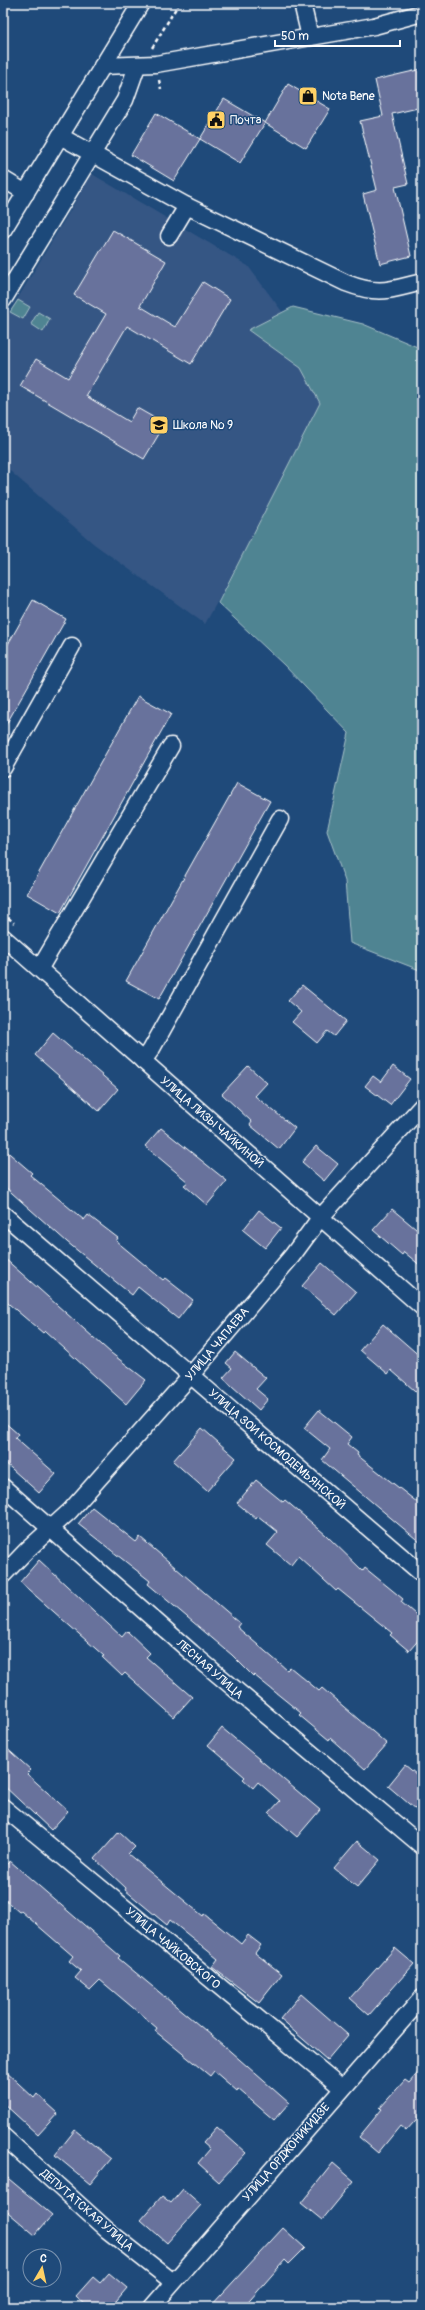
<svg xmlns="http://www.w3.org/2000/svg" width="425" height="2310" font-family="Pangolin,sans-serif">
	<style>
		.built { fill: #355684 }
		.green { fill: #508492; stroke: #a8c2c8 }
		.building { fill: #67729c; stroke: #fff }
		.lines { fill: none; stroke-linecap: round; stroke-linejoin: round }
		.minor-casing { stroke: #fff; stroke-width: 19 }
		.path { stroke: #fff; stroke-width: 2.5; stroke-dasharray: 4 3; stroke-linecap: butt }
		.minor { stroke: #1f4a7a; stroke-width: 16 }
		.labels { text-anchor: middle; stroke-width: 3; stroke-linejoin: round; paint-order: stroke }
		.poi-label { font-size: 12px; fill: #fff; stroke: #1f4a7a; text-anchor: start }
		.street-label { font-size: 12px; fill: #fff; stroke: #1f4a7a }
	</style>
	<rect width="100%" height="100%" fill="#1f4a7a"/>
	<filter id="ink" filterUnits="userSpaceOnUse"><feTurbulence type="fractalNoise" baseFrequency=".025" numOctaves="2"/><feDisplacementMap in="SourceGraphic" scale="8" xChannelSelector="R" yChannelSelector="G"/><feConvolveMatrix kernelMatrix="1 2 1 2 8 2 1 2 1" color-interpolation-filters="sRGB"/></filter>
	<g filter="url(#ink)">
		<path class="built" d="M 92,174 L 248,266 L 337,385 L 205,624 L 94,544 L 3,465 L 3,323 Z"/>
		<g class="green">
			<path d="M 18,300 L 30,307 L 23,319 L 10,312 Z"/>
			<path d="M 293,307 L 363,324 L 422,349 L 422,971 L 350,943 L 345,881 L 327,831 L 349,733 L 284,665 L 218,603 L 320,403 L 301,368 L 248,330 Z"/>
			<path d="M 38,312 L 50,319 L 43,332 L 31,324 Z"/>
		</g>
		<g class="building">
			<path d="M 422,69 L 422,107 L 392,114 L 408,184 L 395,187 L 411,256 L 380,264 L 363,194 L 377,190 L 360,121 L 383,116 L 375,80 Z"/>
			<path d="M 288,84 L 330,109 L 306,148 L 265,123 Z"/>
			<path d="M 224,99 L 265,123 L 240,163 L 200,139 Z"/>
			<path d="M 156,113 L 200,139 L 174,181 L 131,155 Z"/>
			<path d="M 113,230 L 166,261 L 140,306 L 175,327 L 203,282 L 230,299 L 191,364 L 127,326 L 86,396 L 129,422 L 137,408 L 165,424 L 144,459 L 20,386 L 36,359 L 68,378 L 106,314 L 74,295 Z"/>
			<path d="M 33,600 L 66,619 L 3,730 L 3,653 Z"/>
			<path d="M 138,696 L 171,714 L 60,913 L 27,894 Z"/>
			<path d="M 237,783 L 270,801 L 159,999 L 126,981 Z"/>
			<path d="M 302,985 L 346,1021 L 334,1036 L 327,1031 L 317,1043 L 292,1022 L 301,1012 L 288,1001 Z"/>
			<path d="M 53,1033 L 118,1089 L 99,1111 L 35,1055 Z"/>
			<path d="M 248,1066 L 267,1083 L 255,1096 L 295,1128 L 279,1149 L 250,1125 L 252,1122 L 222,1094 Z"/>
			<path d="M 393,1066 L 410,1079 L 390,1105 L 365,1086 L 373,1076 L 381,1082 Z"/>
			<path d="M 161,1128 L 227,1181 L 207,1205 L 184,1185 L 188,1182 L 145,1146 Z"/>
			<path d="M 316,1146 L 338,1164 L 324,1181 L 302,1162 Z"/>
			<path d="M 3,1148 L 32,1173 L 30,1175 L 84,1220 L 88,1215 L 118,1238 L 116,1241 L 163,1280 L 165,1278 L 193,1300 L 178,1319 L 138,1287 L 132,1295 L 67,1242 L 3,1185 Z"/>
			<path d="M 392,1209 L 422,1234 L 422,1267 L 404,1252 L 402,1255 L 373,1230 Z"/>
			<path d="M 259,1210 L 281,1228 L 265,1248 L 243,1230 Z"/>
			<path d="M 3,1257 L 111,1353 L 146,1380 L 126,1404 L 45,1331 L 43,1333 L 3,1299 Z"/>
			<path d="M 322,1263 L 356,1292 L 336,1315 L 302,1286 Z"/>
			<path d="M 383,1324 L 422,1358 L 422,1397 L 391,1370 L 388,1374 L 360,1350 Z"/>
			<path d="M 235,1352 L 266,1378 L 256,1389 L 268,1399 L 259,1410 L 223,1378 L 232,1368 L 226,1363 Z"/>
			<path d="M 319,1410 L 352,1437 L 347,1444 L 358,1453 L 357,1455 L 422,1506 L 422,1544 L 322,1460 L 330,1449 L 304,1428 Z"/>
			<path d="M 3,1421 L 18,1434 L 15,1438 L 56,1474 L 39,1493 L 3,1461 Z"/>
			<path d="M 202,1428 L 236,1458 L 207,1491 L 173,1461 Z"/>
			<path d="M 256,1480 L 283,1502 L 285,1500 L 326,1535 L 363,1571 L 365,1568 L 403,1599 L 401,1602 L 422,1620 L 422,1636 L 409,1651 L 390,1635 L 392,1633 L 338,1589 L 336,1591 L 298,1556 L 291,1565 L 267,1545 L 278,1532 L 258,1516 L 256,1519 L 237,1503 Z"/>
			<path d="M 92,1507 L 136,1542 L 140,1537 L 240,1623 L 237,1627 L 287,1670 L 290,1667 L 319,1691 L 322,1688 L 387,1744 L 365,1769 L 330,1738 L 329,1740 L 299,1715 L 301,1713 L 254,1675 L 253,1676 L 232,1655 L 148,1584 L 150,1581 L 78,1524 Z"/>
			<path d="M 39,1560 L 122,1637 L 127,1631 L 150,1653 L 146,1657 L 192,1697 L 174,1717 L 125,1673 L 122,1676 L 102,1657 L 104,1656 L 20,1582 Z"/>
			<path d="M 222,1728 L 320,1810 L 297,1837 L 269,1813 L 280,1801 L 258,1782 L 253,1788 L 243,1779 L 245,1777 L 208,1745 Z"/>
			<path d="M 3,1745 L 31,1770 L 27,1774 L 68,1811 L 51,1830 L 3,1785 Z"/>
			<path d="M 405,1765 L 422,1779 L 422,1815 L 388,1786 Z"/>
			<path d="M 119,1832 L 135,1847 L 128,1854 L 203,1916 L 204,1914 L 241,1944 L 248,1935 L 261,1945 L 255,1953 L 282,1974 L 259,2003 L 212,1967 L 218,1959 L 170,1920 L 167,1925 L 125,1890 L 126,1888 L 95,1859 Z"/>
			<path d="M 357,1841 L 380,1860 L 357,1887 L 334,1868 Z"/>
			<path d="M 10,1861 L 120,1956 L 118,1958 L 223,2045 L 289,2103 L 274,2120 L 238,2089 L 237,2091 L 214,2071 L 210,2076 L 155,2031 L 157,2028 L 100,1980 L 90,1990 L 75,1978 L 81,1971 L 69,1961 L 73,1956 L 21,1911 L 19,1912 L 3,1898 L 3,1868 Z"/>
			<path d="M 395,1948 L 414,1964 L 369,2015 L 350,1998 Z"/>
			<path d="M 301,1994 L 348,2035 L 327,2060 L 280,2019 Z"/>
			<path d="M 422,2068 L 422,2113 L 406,2131 L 400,2126 L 378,2153 L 359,2137 L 382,2109 L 380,2108 L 405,2080 L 409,2083 Z"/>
			<path d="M 3,2069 L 34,2098 L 37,2094 L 58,2113 L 38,2135 L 3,2103 Z"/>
			<path d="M 217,2127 L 246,2153 L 219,2182 L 198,2163 L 210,2149 L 203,2143 Z"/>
			<path d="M 75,2130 L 111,2159 L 90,2184 L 55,2155 Z"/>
			<path d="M 333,2163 L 354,2181 L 322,2220 L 301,2203 Z"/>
			<path d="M 3,2174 L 52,2215 L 35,2235 L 3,2208 Z"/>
			<path d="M 183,2189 L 201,2205 L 167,2243 L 141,2220 L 162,2196 L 171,2203 Z"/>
			<path d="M 283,2228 L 305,2248 L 289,2264 L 285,2260 L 244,2307 L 210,2307 Z"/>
			<path d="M 109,2273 L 127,2288 L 111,2307 L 88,2307 L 76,2296 L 93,2277 L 100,2283 Z"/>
		</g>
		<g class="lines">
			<defs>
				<g id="minor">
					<path d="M 302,3 L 310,37"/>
					<path d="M 102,66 L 156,64 L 374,26 L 422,13"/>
					<path d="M 60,136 L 187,206 L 346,283 C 380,296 389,290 422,282"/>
					<path d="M 3,179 L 26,193"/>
					<path d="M 3,230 L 141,3"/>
					<path d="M 169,236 L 187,206"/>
					<path d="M 3,300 L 125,100 L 137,66"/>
					<path d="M 3,768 L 72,646"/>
					<path d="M 3,937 L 422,1307"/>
					<path d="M 40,968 L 171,746"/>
					<path d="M 143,1061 L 151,1050 L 280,819"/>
					<path d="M 3,1214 L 422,1574"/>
					<path d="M 3,1487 L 192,1653 L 422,1846"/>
					<path d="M 3,1575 L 26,1551 L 70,1511 L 191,1375 L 292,1256 L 320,1218 L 422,1106"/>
					<path d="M 3,1807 L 342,2088"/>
					<path d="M 3,2136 L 107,2230 L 173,2282"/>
					<path d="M 152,2307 L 422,1998"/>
				</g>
			</defs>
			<use href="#minor" class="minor-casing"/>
			<g class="path">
				<path d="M 152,48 L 179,3"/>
				<path d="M 159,80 L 161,89"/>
				<path d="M 3,913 L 14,923"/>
			</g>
			<use href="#minor" class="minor"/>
		</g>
	</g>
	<defs>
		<symbol id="shop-square" viewBox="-11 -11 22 22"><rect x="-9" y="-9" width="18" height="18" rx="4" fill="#ffd166" stroke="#1f4a7a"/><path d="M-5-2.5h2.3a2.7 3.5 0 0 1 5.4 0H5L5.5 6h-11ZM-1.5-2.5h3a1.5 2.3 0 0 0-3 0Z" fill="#111"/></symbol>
		<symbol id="civic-square" viewBox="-11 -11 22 22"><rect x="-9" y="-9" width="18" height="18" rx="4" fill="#ffd166" stroke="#1f4a7a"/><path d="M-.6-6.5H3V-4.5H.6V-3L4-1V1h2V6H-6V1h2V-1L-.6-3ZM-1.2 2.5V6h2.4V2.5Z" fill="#111"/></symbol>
		<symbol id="school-square" viewBox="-11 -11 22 22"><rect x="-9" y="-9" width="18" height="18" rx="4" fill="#ffd166" stroke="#1f4a7a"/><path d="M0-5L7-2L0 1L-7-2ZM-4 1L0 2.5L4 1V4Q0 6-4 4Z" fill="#111"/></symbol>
	</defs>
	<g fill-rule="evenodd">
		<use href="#shop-square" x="297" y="85" width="22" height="22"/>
		<use href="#civic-square" x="205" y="109" width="22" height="22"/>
		<use href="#school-square" x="148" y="414" width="22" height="22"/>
	</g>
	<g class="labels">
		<g class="poi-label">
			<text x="322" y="100">Nota Bene</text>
			<text x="230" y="124">Почта</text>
			<text x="173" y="429">Школа № 9</text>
		</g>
		<g class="street-label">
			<text transform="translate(212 1122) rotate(41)" y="4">УЛИЦА ЛИЗЫ ЧАЙКИНОЙ</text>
			<text transform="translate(217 1344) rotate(-50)" y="4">УЛИЦА ЧАПАЕВА</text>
			<text transform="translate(277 1449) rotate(41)" y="4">УЛИЦА ЗОИ КОСМОДЕМЬЯНСКОЙ</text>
			<text transform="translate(210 1669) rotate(41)" y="4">ЛЕСНАЯ УЛИЦА</text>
			<text transform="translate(173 1948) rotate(40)" y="4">УЛИЦА ЧАЙКОВСКОГО</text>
			<text transform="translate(286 2152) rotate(-49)" y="4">УЛИЦА ОРДЖОНИКИДЗЕ</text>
			<text transform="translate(87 2210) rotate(41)" y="4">ДЕПУТАТСКАЯ УЛИЦА</text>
		</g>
	</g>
	<rect width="425" height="2310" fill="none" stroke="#1f4a7a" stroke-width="16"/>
	<rect x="8" y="8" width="409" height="2294" fill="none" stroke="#fff" stroke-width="1.5" filter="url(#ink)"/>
	<g transform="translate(42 2268) rotate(9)"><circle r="19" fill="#1f4a7a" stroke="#7992af"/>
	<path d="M0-3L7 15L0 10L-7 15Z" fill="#ffd166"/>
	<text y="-6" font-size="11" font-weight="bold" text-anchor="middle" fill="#ffffff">С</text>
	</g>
	<path d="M275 40v6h125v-6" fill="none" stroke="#ffffff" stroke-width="2"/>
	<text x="281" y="40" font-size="12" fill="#ffffff" stroke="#1f4a7a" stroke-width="3" paint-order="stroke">50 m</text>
</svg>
